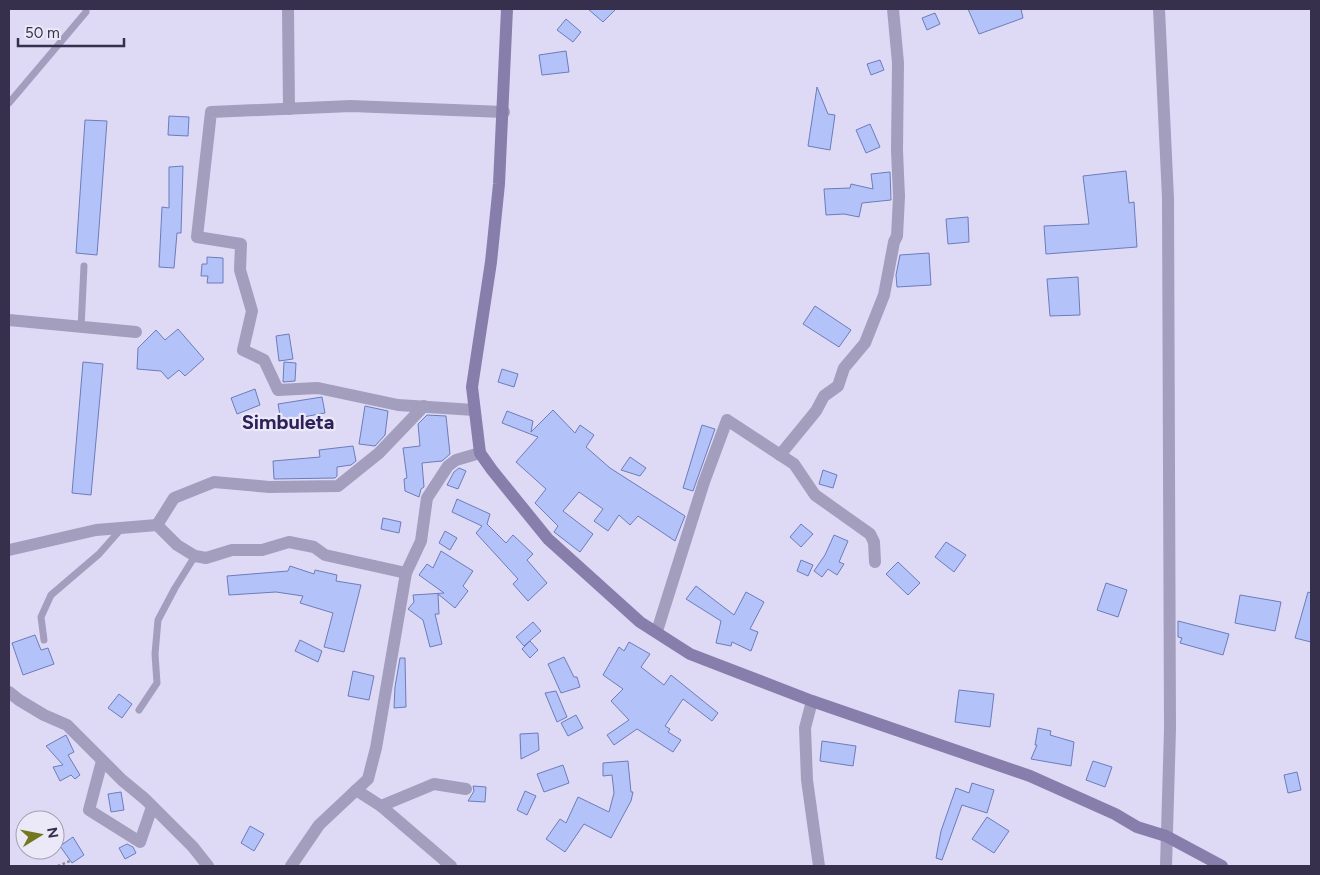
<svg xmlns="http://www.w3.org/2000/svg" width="1320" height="875" font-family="Figtree,sans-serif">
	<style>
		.building { fill: #b3c2f8; stroke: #6d7cba }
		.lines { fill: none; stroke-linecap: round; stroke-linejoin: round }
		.path { stroke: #88839f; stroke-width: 2.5; stroke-dasharray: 2.5 2.5; stroke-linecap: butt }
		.lane { stroke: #a39ebd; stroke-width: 7 }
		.street { stroke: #a39ebd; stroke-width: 12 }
		.secondary { stroke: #877eac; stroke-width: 12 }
		.labels { text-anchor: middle; stroke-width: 4.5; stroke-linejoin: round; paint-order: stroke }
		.quarter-label { font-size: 20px; font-weight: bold; fill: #302059; stroke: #ebe9f7 }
	</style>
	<rect width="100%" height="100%" fill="#dedaf6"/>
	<g class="building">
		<path d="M 588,9 L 616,9 L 603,22 Z"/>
		<path d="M 968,9 L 1021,9 L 1023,18 L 979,34 Z"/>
		<path d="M 935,13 L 940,24 L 927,30 L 922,18 Z"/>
		<path d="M 566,19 L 581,32 L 573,42 L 557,30 Z"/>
		<path d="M 566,51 L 569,72 L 542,75 L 539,55 Z"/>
		<path d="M 880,60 L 884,70 L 871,75 L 867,64 Z"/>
		<path d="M 817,87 L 828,114 L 835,115 L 830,150 L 808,146 Z"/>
		<path d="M 169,116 L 189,117 L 188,136 L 168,135 Z"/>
		<path d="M 85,120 L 107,121 L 97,255 L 76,253 Z"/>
		<path d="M 870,124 L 880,147 L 866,153 L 856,130 Z"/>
		<path d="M 183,166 L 181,233 L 177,233 L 174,268 L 159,267 L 162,207 L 169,208 L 169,167 Z"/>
		<path d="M 1126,171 L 1129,203 L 1134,202 L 1137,247 L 1046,254 L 1044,226 L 1089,224 L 1083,176 Z"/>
		<path d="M 890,172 L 891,200 L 862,203 L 859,217 L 844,214 L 826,215 L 824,189 L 850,188 L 851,184 L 873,189 L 871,174 Z"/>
		<path d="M 968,217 L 969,242 L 948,244 L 946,219 Z"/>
		<path d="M 929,253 L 931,285 L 897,287 L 896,275 L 900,255 Z"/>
		<path d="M 207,257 L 223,258 L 223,283 L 207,283 L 208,276 L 201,276 L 202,264 L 207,264 Z"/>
		<path d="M 1078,277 L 1080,315 L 1050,316 L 1047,279 Z"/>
		<path d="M 815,306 L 851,330 L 839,347 L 803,324 Z"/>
		<path d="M 178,329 L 204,359 L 185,376 L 179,370 L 168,379 L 161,371 L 137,369 L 138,348 L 156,330 L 165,340 Z"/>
		<path d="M 289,334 L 293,359 L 279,361 L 276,336 Z"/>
		<path d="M 83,362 L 103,364 L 91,495 L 72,493 Z"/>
		<path d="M 284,362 L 296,363 L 295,381 L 283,382 Z"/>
		<path d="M 502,369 L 518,374 L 514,387 L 498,382 Z"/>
		<path d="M 255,389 L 260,405 L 237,414 L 231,398 Z"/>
		<path d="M 322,397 L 325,413 L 281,421 L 278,404 Z"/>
		<path d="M 365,406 L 388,411 L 385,435 L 375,446 L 359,444 Z"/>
		<path d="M 553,410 L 575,433 L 580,425 L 594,435 L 586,447 L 610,468 L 685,516 L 675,541 L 638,516 L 630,525 L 619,515 L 608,531 L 594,521 L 603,509 L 579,492 L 563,511 L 593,534 L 580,552 L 554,532 L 558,526 L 535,503 L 546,489 L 516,462 L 538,437 L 502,423 L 507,411 L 533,421 L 531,432 Z"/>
		<path d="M 427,415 L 446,416 L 450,454 L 442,461 L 422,463 L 424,487 L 421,489 L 419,497 L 405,491 L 404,479 L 407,478 L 403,448 L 420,446 L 418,424 Z"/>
		<path d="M 702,425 L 715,429 L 693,491 L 683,488 Z"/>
		<path d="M 353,446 L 356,461 L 351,465 L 337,467 L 337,476 L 335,478 L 274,479 L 273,461 L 320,457 L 319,450 Z"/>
		<path d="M 630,457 L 646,468 L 640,476 L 621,470 Z"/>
		<path d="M 459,468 L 466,471 L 458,489 L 447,485 L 454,472 Z"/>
		<path d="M 823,470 L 837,475 L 833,488 L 819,484 Z"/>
		<path d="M 457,499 L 490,514 L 487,524 L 506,543 L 513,535 L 533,554 L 527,560 L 547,583 L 528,601 L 513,584 L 518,579 L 476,533 L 482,526 L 452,512 Z"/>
		<path d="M 383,518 L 401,522 L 399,533 L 381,529 Z"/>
		<path d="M 801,524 L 813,534 L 801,547 L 790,537 Z"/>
		<path d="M 445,531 L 457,538 L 450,550 L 439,543 Z"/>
		<path d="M 834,535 L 848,541 L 839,562 L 844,564 L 837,575 L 828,569 L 822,577 L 814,571 L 825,555 Z"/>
		<path d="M 946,542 L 966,555 L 954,572 L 935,557 Z"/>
		<path d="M 441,551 L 473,571 L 463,586 L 468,591 L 455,608 L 438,594 L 439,614 L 435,614 L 442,644 L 430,647 L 423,620 L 408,609 L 414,602 L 413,595 L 444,593 L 419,575 L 427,564 L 433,568 Z"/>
		<path d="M 801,560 L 813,565 L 808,576 L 797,571 Z"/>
		<path d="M 898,562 L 920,583 L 908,595 L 886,574 Z"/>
		<path d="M 290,566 L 314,574 L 315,570 L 337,575 L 336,581 L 361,585 L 344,652 L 324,647 L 333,613 L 300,603 L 303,596 L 276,592 L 229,595 L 227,576 L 288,571 Z"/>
		<path d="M 1106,583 L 1127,590 L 1118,617 L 1097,610 Z"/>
		<path d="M 696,586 L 734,615 L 746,592 L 764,602 L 750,629 L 758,632 L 751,651 L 732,642 L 731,646 L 716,643 L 721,621 L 686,599 Z"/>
		<path d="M 1308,592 L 1311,593 L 1311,642 L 1295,638 Z"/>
		<path d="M 1240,595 L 1281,602 L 1275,631 L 1235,623 Z"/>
		<path d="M 1178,621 L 1229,634 L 1223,655 L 1180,643 L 1182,638 L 1178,637 Z"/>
		<path d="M 533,622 L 541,631 L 524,646 L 516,637 Z"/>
		<path d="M 35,635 L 41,650 L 48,648 L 54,664 L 23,675 L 12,643 Z"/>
		<path d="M 300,640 L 322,651 L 318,662 L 295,651 Z"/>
		<path d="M 530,641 L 538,650 L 530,658 L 522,649 Z"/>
		<path d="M 629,642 L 650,654 L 641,667 L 664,685 L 671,675 L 718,713 L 712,721 L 683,699 L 665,726 L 670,729 L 668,732 L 681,740 L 673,752 L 637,729 L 614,745 L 607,735 L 629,720 L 611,701 L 623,689 L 603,675 L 619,647 L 624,651 Z"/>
		<path d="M 564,657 L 574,677 L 577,677 L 580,687 L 561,693 L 548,664 Z"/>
		<path d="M 400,658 L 405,658 L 406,707 L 394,708 L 395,687 Z"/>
		<path d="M 353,671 L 374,676 L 369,700 L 348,696 Z"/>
		<path d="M 959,690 L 994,694 L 990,727 L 955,722 Z"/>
		<path d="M 556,691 L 567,717 L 557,722 L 545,693 Z"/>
		<path d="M 119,694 L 132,704 L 122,718 L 108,708 Z"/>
		<path d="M 576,715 L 583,728 L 568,736 L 561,723 Z"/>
		<path d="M 1038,728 L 1051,731 L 1050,735 L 1074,742 L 1071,766 L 1031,759 L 1037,745 L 1035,745 Z"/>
		<path d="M 538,733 L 539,750 L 521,759 L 520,734 Z"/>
		<path d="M 66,735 L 74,752 L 68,755 L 80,775 L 75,779 L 71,775 L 60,781 L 53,767 L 63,765 L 46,746 Z"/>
		<path d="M 822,741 L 856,746 L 853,766 L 820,761 Z"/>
		<path d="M 628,761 L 631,792 L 633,792 L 631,801 L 611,838 L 584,824 L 565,852 L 546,839 L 560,819 L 566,823 L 578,797 L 609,812 L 614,793 L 612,775 L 603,776 L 603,763 Z"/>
		<path d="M 1093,761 L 1112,767 L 1105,787 L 1086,780 Z"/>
		<path d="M 563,765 L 569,783 L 544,792 L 537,774 Z"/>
		<path d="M 1297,772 L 1301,790 L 1288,793 L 1284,775 Z"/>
		<path d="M 972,783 L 994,790 L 987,813 L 962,805 L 942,860 L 936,858 L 941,831 L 956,788 L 969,793 Z"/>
		<path d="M 473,786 L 486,787 L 485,802 L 468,801 L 474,791 Z"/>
		<path d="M 525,791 L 536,796 L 527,815 L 517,810 Z"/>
		<path d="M 121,792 L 124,810 L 111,812 L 108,794 Z"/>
		<path d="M 987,817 L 1009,831 L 994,853 L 972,839 Z"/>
		<path d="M 250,826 L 264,834 L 254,851 L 241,843 Z"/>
		<path d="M 73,837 L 84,855 L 72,863 L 60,846 Z"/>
		<path d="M 127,844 L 133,847 L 136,853 L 125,859 L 119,848 Z"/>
	</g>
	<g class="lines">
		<path class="path" d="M 58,866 L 70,861"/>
		<g class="lane">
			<path d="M 9,103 L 86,12 L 86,9"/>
			<path d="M 81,328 L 84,266"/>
			<path d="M 44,640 L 41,617 L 51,595 L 99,554 L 121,529"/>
			<path d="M 139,710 L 157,683 L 155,654 L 158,620 L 175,588 L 195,556"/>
		</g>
		<g class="street">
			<path d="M 288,9 L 289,109"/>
			<path d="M 1159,9 L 1168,198 L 1170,729 L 1166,866"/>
			<path d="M 9,320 L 136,332"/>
			<path d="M 474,410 L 398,405 L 318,388 L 278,390 L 264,360 L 243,350 L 252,311 L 240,270 L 241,244 L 197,237 L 211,112 L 351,106 L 504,112"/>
			<path d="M 780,455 L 816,411 L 824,396 L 838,386 L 844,368 L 865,343 L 884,295 L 894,242 L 897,236 L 899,197 L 897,150 L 898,63 L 893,9"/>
			<path d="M 157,525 L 174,498 L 214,482 L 269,487 L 338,486 L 379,453 L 424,406"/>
			<path d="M 9,550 L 96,530 L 157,525 L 177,545 L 195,556 L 206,558 L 232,550 L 262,550 L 289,542 L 314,547 L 325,555 L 406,573"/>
			<path d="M 657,631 L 704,482 L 727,420 L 794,464 L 815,495 L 870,534 L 874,542 L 875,562"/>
			<path d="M 9,692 L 19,700 L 44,715 L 67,725 L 122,780 L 145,799 L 193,847 L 208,866"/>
			<path d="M 812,701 L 805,728 L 807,780 L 819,866"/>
			<path d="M 102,761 L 89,810 L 140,842 L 152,807"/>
			<path d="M 356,790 L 381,806 L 434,784 L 466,789"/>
			<path d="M 381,806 L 451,866"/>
			<path d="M 291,866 L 319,825 L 368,779 L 376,748 L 406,573 L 421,541 L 427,498 L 448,466 L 456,460 L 480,453"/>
		</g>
		<path class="secondary" d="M 507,9 L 499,184 L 491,262 L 472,387 L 480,453 L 492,470 L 548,539 L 640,622 L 690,654 L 812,701 L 1030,776 L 1115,814 L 1137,827 L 1166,836 L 1222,866"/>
	</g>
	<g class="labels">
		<g class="quarter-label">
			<text x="288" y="429">Simbuleta</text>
		</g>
	</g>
	<rect width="1320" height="875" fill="none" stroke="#36304c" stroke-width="20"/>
	<g transform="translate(40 835) rotate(80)"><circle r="24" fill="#ebe9f7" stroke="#a39fb3"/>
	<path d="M0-4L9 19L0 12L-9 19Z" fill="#737820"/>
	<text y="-8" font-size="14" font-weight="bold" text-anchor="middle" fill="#36304c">N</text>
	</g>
	<path d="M18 38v8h106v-8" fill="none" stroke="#36304c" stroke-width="2.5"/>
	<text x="25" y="38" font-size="15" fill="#36304c" stroke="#ebe9f7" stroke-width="4" paint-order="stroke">50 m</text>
</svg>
